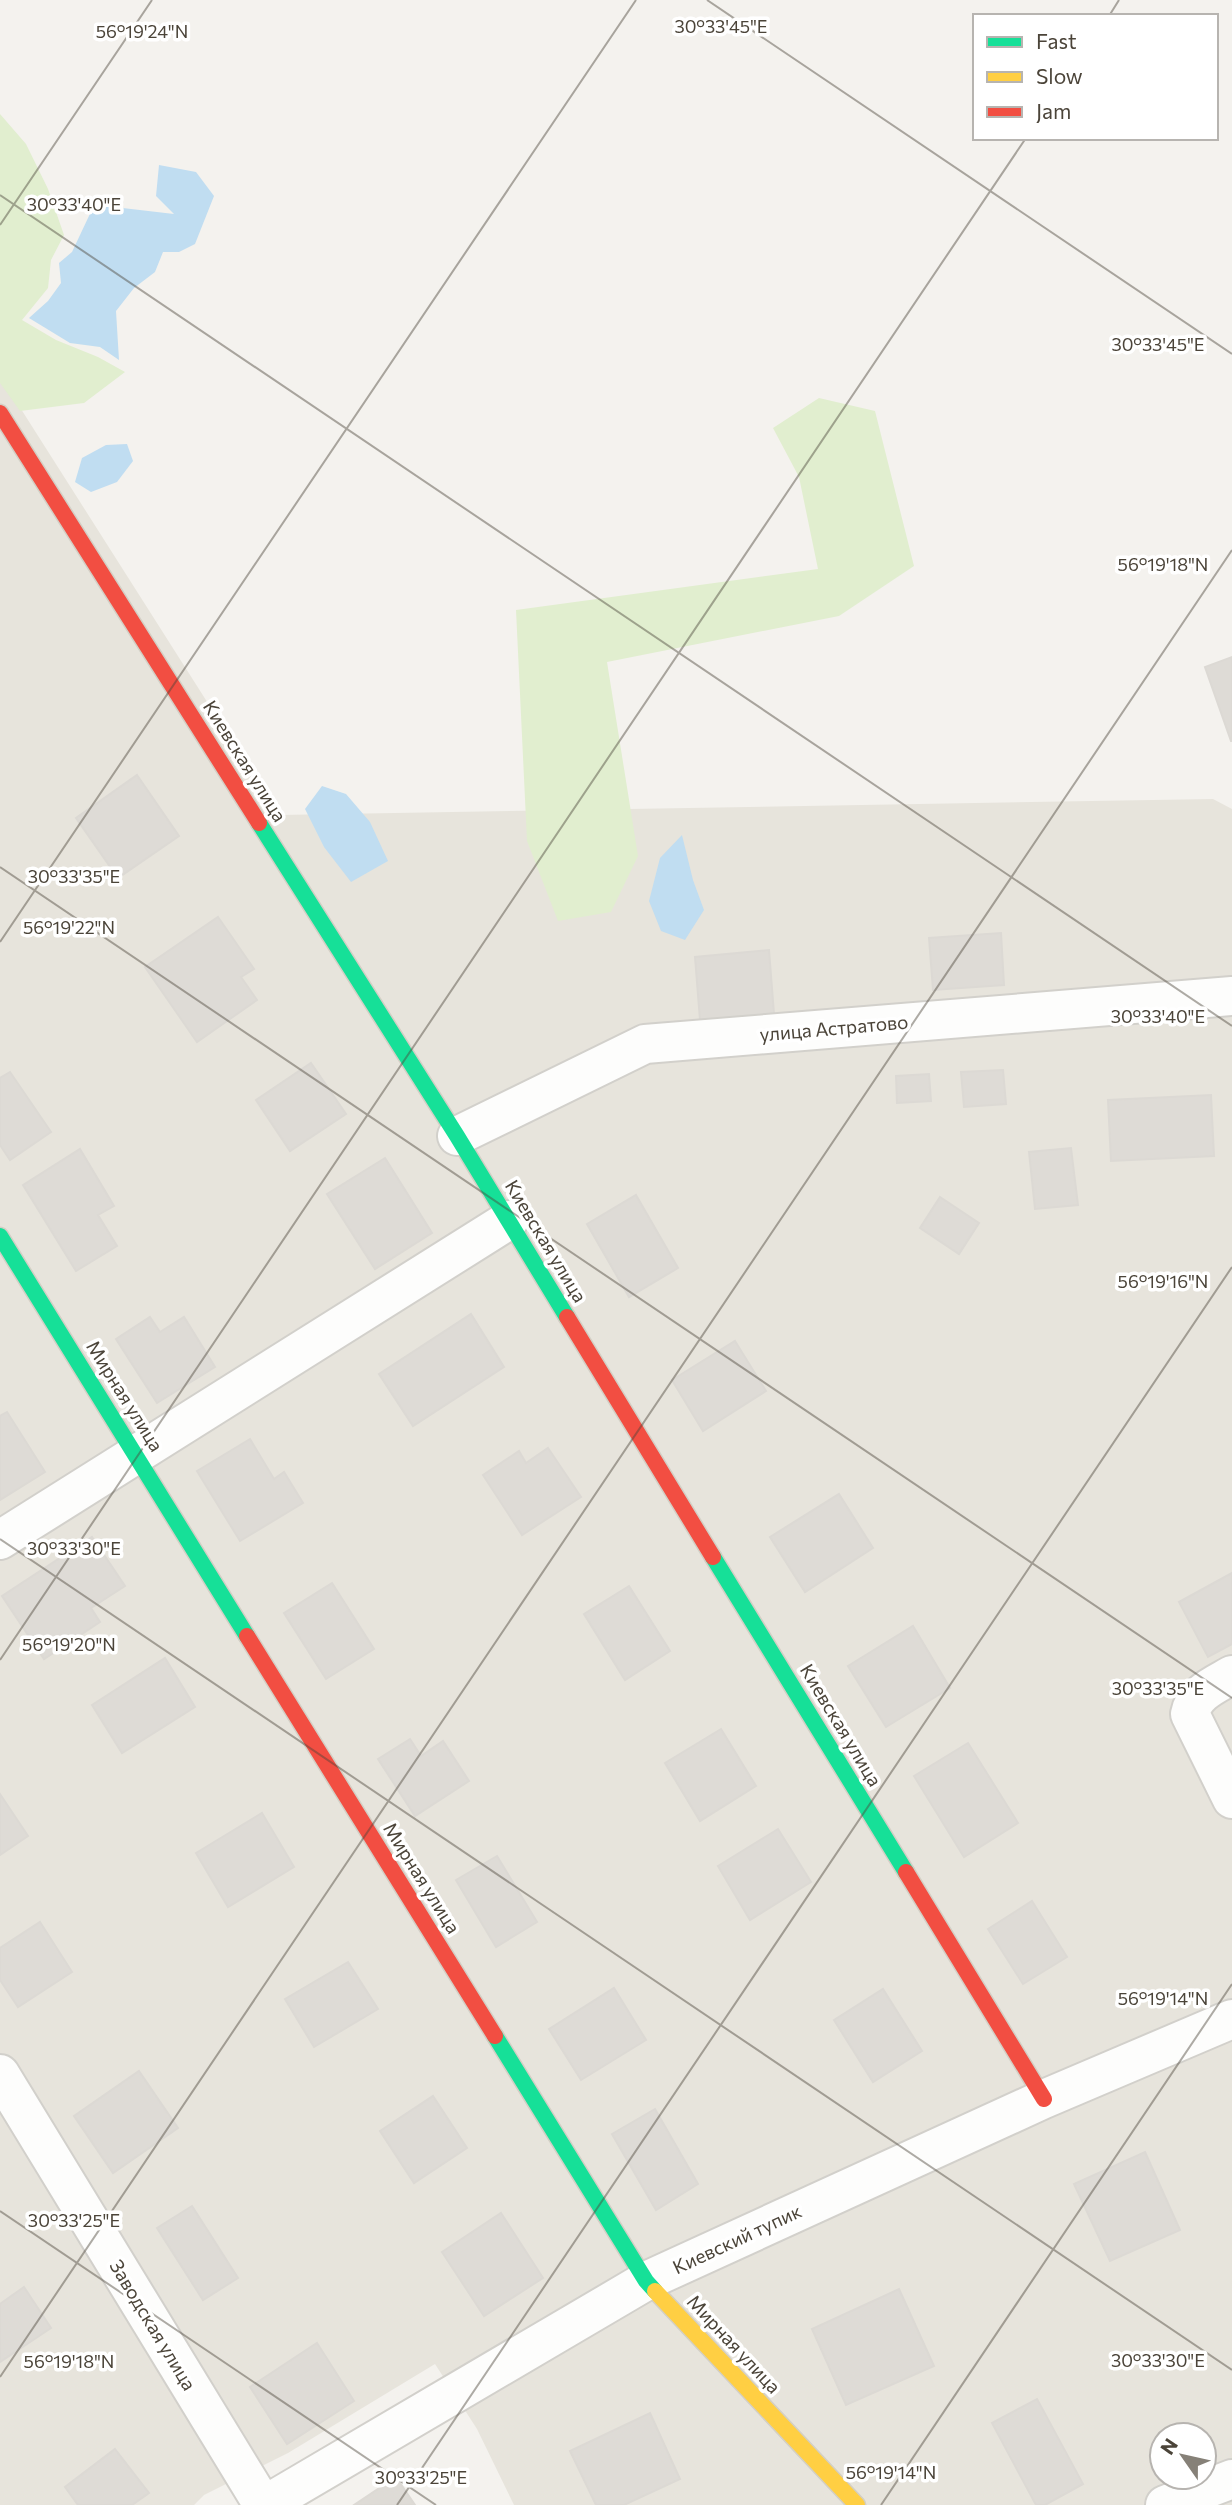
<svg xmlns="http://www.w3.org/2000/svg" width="1232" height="2505" font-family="Commissioner,sans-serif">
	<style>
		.residential { fill: #e7e4dc; fill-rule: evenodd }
		.green { fill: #e1eecf }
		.water { fill: #c0ddf1 }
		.building { fill: #dedbd6; stroke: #dcd9d4; stroke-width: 2 }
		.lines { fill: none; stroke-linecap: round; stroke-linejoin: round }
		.street-casing { stroke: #d2d0cb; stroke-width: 42 }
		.fast-casing { stroke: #d3cfc5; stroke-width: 19 }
		.slow-casing { stroke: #d3cfc5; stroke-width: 19 }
		.jam-casing { stroke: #d3cfc5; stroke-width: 19 }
		.street { stroke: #fdfdfc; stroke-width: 38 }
		.fast { stroke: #16e098; stroke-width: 16 }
		.slow { stroke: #ffcf43; stroke-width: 16 }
		.jam { stroke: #f24e42; stroke-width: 16 }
		.ticks { fill: none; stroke: #4b4439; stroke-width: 2; stroke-opacity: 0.45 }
		.labels { text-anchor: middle; stroke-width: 7; stroke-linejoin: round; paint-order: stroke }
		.street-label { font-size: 19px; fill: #4b4439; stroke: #fff }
		.ticks-label { font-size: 18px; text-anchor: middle; fill: #4b4439; stroke: #fff; stroke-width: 7; stroke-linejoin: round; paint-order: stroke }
	</style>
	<rect width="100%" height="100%" fill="#f4f2ee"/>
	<path class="residential" d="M 0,376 L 279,815 L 1213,799 L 1232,809 L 1232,2505 L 514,2505 L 477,2429 L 435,2364 L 288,2453 L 204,2495 L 194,2505 L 0,2505 ZM 1162,2435 L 1204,2435 L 1204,2477 L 1162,2477 Z"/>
	<g class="green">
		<path d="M 0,114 L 26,144 L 48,189 L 64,235 L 51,260 L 48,288 L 22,320 L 56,340 L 98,357 L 125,372 L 84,403 L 20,411 L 0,383 Z"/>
		<path d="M 819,398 L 875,411 L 914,566 L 839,616 L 607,662 L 638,856 L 611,912 L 558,921 L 527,841 L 516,610 L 818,569 L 799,477 L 773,428 Z"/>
	</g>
	<g class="water">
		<path d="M 159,165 L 196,172 L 214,196 L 195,244 L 179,252 L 163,252 L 155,272 L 134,288 L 116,311 L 119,360 L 100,347 L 70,343 L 29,318 L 48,301 L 61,283 L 59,263 L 72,252 L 96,201 L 114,207 L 174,214 L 156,196 Z"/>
		<path d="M 127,444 L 133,461 L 117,482 L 91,492 L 75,482 L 82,458 L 106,445 Z"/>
		<path d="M 322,786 L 346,794 L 370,822 L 388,861 L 351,882 L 324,847 L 305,809 Z"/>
		<path d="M 682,835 L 693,880 L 704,910 L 685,940 L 661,931 L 649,901 L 660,858 Z"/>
	</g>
	<g class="building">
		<path d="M 1232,657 L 1232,741 L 1231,741 L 1205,667 Z"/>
		<path d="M 137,775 L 179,836 L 118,878 L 76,818 Z"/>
		<path d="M 218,917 L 254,969 L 241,977 L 257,1000 L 197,1042 L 145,967 Z"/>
		<path d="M 1001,933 L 1004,985 L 933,990 L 929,938 Z"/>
		<path d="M 769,950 L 774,1014 L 700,1020 L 695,957 Z"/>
		<path d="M 311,1063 L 346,1114 L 290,1151 L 256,1100 Z"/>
		<path d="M 1003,1070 L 1006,1104 L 964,1107 L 961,1072 Z"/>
		<path d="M 10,1072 L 51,1132 L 10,1160 L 0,1145 L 0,1078 Z"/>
		<path d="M 929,1074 L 931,1101 L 897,1103 L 896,1076 Z"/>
		<path d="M 1211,1095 L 1214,1156 L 1111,1161 L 1108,1100 Z"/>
		<path d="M 1071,1148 L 1078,1205 L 1035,1209 L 1029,1152 Z"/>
		<path d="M 80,1149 L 114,1206 L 98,1215 L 117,1246 L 76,1271 L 23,1185 Z"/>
		<path d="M 385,1158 L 432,1233 L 375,1269 L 327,1194 Z"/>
		<path d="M 636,1195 L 678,1268 L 629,1297 L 587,1224 Z"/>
		<path d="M 940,1197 L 979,1223 L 959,1254 L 920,1228 Z"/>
		<path d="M 471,1314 L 504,1367 L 413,1426 L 379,1374 Z"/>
		<path d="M 150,1317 L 160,1332 L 184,1317 L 215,1367 L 157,1403 L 116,1339 Z"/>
		<path d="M 735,1341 L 766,1391 L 703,1431 L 672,1380 Z"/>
		<path d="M 7,1412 L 45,1472 L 0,1500 L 0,1416 Z"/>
		<path d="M 250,1439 L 274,1479 L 284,1472 L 303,1503 L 240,1541 L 197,1471 Z"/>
		<path d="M 548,1448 L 581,1497 L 522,1535 L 483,1475 L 519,1451 L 526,1463 Z"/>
		<path d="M 839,1494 L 873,1548 L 805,1592 L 770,1537 Z"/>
		<path d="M 92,1537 L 125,1586 L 91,1608 L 100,1622 L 44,1659 L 2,1596 Z"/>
		<path d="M 1232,1573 L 1232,1644 L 1208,1657 L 1179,1602 Z"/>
		<path d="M 332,1583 L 374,1649 L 326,1679 L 284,1613 Z"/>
		<path d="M 629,1586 L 670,1651 L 625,1680 L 584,1614 Z"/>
		<path d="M 913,1626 L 950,1688 L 886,1727 L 848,1666 Z"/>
		<path d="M 165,1658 L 195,1707 L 122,1753 L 92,1705 Z"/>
		<path d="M 721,1729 L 756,1786 L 700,1821 L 665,1763 Z"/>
		<path d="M 410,1739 L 421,1756 L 443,1741 L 469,1781 L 415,1816 L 378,1759 Z"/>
		<path d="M 968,1743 L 1018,1823 L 964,1857 L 914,1776 Z"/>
		<path d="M 0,1794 L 28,1836 L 0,1855 Z"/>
		<path d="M 262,1813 L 294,1867 L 228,1907 L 196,1853 Z"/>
		<path d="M 778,1829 L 811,1882 L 750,1920 L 718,1866 Z"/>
		<path d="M 497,1856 L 537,1922 L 496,1947 L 456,1880 Z"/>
		<path d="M 1032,1901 L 1067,1957 L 1023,1984 L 988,1929 Z"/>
		<path d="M 40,1922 L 72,1972 L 18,2007 L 0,1980 L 0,1948 Z"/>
		<path d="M 348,1962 L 378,2009 L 314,2047 L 285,1999 Z"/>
		<path d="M 614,1988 L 646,2040 L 581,2080 L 549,2029 Z"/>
		<path d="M 883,1989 L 922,2051 L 873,2082 L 834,2020 Z"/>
		<path d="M 139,2071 L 178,2128 L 113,2173 L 74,2116 Z"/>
		<path d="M 433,2096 L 467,2148 L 414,2183 L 380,2131 Z"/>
		<path d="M 655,2109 L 698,2184 L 656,2210 L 612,2134 Z"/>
		<path d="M 1145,2152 L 1180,2230 L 1110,2261 L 1074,2184 Z"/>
		<path d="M 192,2206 L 238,2278 L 203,2300 L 157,2228 Z"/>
		<path d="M 501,2213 L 543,2278 L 484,2316 L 442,2252 Z"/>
		<path d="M 24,2287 L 51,2328 L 0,2362 L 0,2304 Z"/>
		<path d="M 899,2289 L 934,2366 L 846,2405 L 812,2329 Z"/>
		<path d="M 317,2343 L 354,2401 L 287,2444 L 250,2387 Z"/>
		<path d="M 1037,2399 L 1083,2484 L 1045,2505 L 1036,2505 L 992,2423 Z"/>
		<path d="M 650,2413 L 680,2479 L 624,2505 L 596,2505 L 570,2451 Z"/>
		<path d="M 115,2449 L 149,2493 L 132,2505 L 78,2505 L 65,2487 Z"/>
		<path d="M 396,2477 L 415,2505 L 354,2505 Z"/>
	</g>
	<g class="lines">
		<defs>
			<g id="street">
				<path d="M 457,1136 L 645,1044 L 1232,996"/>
				<path d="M 0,1540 L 509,1220"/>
				<path d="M 1232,1675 C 1215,1685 1194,1693 1190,1714 L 1232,1799"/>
				<path d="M 0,2074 L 263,2505"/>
				<path d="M 265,2505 L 646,2281 L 1044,2099 L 1232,2019"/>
				<path d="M 1165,2505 L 1232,2479"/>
			</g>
			<g id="fast">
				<path d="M 259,823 L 457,1136 L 567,1317"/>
				<path d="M 0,1236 L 247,1636"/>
				<path d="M 713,1557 L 906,1872"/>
				<path d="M 495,2036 L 646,2281 L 655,2291"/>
			</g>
			<path id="slow" d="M 655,2291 L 857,2505"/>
			<g id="jam">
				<path d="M 0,413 L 259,823"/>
				<path d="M 567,1317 L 713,1557"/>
				<path d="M 247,1636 L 495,2036"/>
				<path d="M 906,1872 L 1044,2099"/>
			</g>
		</defs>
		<use href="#street" class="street-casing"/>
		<use href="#fast" class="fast-casing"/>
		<use href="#slow" class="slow-casing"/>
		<use href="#jam" class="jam-casing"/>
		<use href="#street" class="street"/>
		<use href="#fast" class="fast"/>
		<use href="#slow" class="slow"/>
		<use href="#jam" class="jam"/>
	</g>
	<path class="ticks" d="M 707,0 L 1232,354M 1109,16 L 1119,0M 0,195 L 1232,1026M 0,225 L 152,0M 0,867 L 1232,1698M 0,942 L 636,0M 0,1539 L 1232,2370M 0,1660 L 1026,138M 0,2211 L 436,2505M 0,2377 L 1232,550M 397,2505 L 1232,1267M 881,2505 L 1232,1984"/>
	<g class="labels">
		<g class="street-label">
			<text transform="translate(245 761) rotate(58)" y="7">Киевская улица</text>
			<text transform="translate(834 1028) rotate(-5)" y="7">улица Астратово</text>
			<text transform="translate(546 1241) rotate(59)" y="7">Киевская улица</text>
			<text transform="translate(125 1396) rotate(58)" y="7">Мирная улица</text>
			<text transform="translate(841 1725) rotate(59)" y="7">Киевская улица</text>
			<text transform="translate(422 1878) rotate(58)" y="7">Мирная улица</text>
			<text transform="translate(737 2239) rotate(-25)" y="7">Киевский тупик</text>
			<text transform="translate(153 2325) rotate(59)" y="7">Заводская улица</text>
			<text transform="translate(734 2344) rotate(47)" y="7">Мирная улица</text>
		</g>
	</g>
	<g class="ticks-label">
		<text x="721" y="33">30°33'45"E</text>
		<text x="142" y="38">56°19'24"N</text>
		<text x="74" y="211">30°33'40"E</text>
		<text x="1158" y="351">30°33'45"E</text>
		<text x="1163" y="571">56°19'18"N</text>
		<text x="74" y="883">30°33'35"E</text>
		<text x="69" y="934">56°19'22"N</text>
		<text x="1158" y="1023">30°33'40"E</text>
		<text x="1163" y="1288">56°19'16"N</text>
		<text x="74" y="1555">30°33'30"E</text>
		<text x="69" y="1651">56°19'20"N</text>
		<text x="1158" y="1695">30°33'35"E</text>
		<text x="1163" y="2005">56°19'14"N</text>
		<text x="74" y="2227">30°33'25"E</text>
		<text x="1158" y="2367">30°33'30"E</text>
		<text x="69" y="2368">56°19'18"N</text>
		<text x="891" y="2479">56°19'14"N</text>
		<text x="421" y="2484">30°33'25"E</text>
	</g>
	<rect x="973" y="14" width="245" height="126" fill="#ffffff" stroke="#b7b4b0" stroke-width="2"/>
	<rect x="987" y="37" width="35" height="10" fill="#16e098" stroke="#b7b4b0" stroke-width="2"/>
	<text x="1036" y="49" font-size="21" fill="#4b4439">Fast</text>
	<rect x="987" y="72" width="35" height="10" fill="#ffcf43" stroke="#b7b4b0" stroke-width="2"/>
	<text x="1036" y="84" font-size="21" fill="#4b4439">Slow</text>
	<rect x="987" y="107" width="35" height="10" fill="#f24e42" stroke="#b7b4b0" stroke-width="2"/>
	<text x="1036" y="119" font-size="21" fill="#4b4439">Jam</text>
	<g transform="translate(1183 2456) rotate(304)"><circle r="33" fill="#ffffff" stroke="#b7b4b0" stroke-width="2"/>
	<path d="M0-5L12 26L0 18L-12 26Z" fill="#868178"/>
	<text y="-10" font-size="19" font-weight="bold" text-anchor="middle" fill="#4b4439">N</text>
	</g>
</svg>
